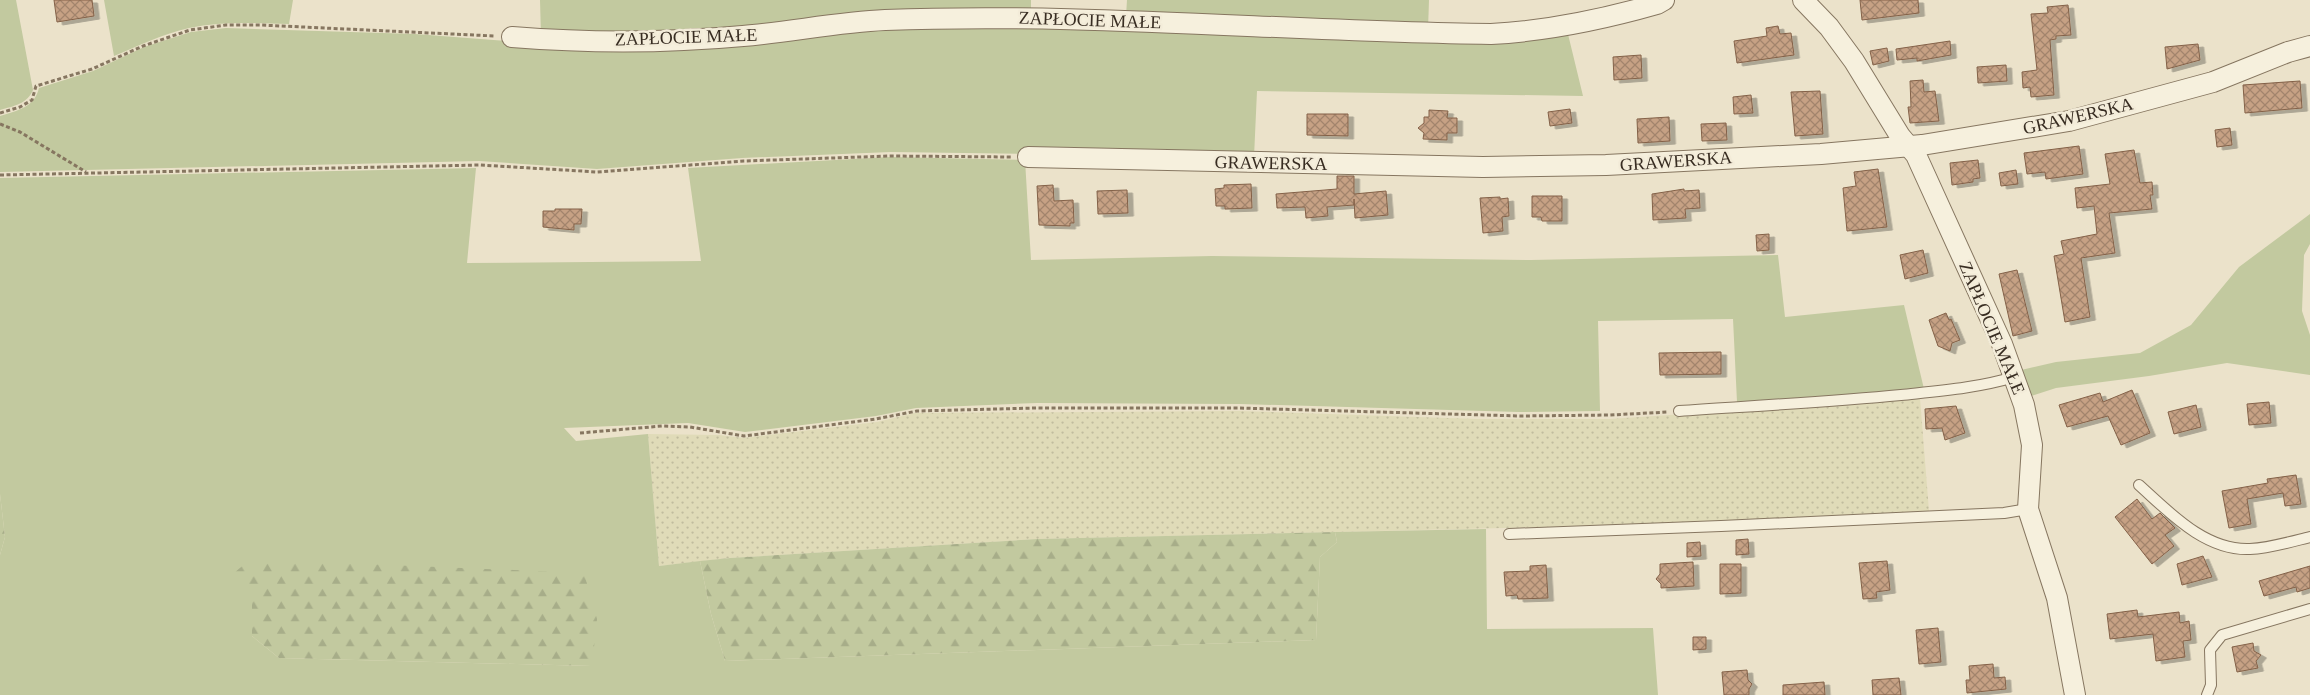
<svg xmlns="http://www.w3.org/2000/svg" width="2310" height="695" font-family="Georgia,serif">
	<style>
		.farmland { fill: url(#farmland-dots) }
		.green { fill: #c2c99f; fill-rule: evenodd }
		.forest { fill: url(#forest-firs) }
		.building { fill: url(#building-cross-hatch); stroke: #836148; filter: url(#shadow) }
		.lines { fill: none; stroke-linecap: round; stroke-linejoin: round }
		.service-casing { stroke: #867660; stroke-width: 12 }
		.minor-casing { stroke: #867660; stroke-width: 22 }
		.path { stroke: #867660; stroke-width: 3; stroke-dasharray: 4 2.5; stroke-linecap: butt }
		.service { stroke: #f6f0dd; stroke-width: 10 }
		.minor { stroke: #f6f0dd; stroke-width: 20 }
		.labels { text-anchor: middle; stroke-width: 5; stroke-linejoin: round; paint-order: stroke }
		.street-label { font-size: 18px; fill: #382d22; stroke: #f3ecd9 }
	</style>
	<defs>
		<pattern id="farmland-dots" width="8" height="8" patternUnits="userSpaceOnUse" patternTransform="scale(1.25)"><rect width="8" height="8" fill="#e0dbb8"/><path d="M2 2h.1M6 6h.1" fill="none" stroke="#c1bc9e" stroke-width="1.8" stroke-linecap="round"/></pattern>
		<pattern id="forest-firs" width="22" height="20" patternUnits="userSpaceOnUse" patternTransform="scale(1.25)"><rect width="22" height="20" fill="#c2c99f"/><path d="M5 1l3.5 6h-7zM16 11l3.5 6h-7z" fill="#a7ad89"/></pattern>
		<pattern id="building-cross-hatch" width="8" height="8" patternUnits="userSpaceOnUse" patternTransform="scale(1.25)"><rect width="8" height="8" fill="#c6a184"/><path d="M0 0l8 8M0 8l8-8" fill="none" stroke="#a2846c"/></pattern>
		<filter id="shadow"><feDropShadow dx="5.5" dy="3" stdDeviation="0" flood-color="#0004"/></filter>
	</defs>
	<rect width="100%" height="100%" fill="#ebe2ca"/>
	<path class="farmland" d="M 1920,398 L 1929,511 L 1626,525 L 1037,539 L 730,558 L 659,566 L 648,434 L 719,435 L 744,438 L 877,422 L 915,413 L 1239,411 L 1477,419 L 1610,419 Z"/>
	<g class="green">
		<path d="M 0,0 L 16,0 L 33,90 C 27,104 14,106 0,110 Z"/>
		<path d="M 104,0 L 293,0 L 289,24 C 256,23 222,21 189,28 C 163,34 138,46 114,56 Z"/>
		<path d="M 540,0 L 1031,0 L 1031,14 L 743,32 L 541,36 Z"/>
		<path d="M 1127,0 L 1429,0 L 1428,30 L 1126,16 Z"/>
		<path d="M 882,24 L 1567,30 L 1583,96 L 1257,91 L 1254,157 L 891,152 L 742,158 L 597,169 L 479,161 L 0,172 L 0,116 C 18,110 34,108 39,88 L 93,71 L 144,47 L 191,32 L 226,28 L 415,34 L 547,44 Z"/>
		<path d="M 890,157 L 1025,160 L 1031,260 L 1212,256 L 1531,260 L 1778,255 L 1785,317 L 1904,305 L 1924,389 L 1737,402 L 1733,319 L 1598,321 L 1600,411 L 1519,412 L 1240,404 L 1037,403 L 916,408 L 876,416 L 745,432 L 688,423 L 564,428 L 576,441 L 648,434 L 659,566 L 700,561 L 711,614 L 725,661 L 1316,640 L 1320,557 L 1337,542 L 1335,532 L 1486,529 L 1487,629 L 1653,628 L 1658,695 L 0,695 L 0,555 L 5,537 L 0,494 L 0,178 L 476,168 L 467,263 L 701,261 L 688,168 ZM 252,589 L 592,666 L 279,658 L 252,636 Z"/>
		<path d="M 2310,214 L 2310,244 L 2304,255 L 2302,311 L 2310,335 L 2310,375 L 2227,363 L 2149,376 L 2056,388 L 2028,397 L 2017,371 L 2056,362 L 2140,353 L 2191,325 L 2239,267 Z"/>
	</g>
	<g class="forest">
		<path d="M 0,494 L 5,537 L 0,555 Z"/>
		<path d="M 1335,532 L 1337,542 L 1320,557 L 1316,640 L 725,661 L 711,614 L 700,561 L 730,558 L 1037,539 Z"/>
		<path d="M 246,563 L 341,563 L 584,573 L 597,619 L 592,666 L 279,658 L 252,636 L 252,589 L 229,577 Z"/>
	</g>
	<g class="building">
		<path d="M 54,0 L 92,0 L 94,16 L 57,22 Z"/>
		<path d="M 1860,0 L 1918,0 L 1919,13 L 1862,20 Z"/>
		<path d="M 2068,5 L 2071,35 L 2056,36 L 2056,39 L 2050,40 L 2054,95 L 2031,97 L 2030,87 L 2023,88 L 2022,72 L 2037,70 L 2031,14 L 2048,13 L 2047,7 Z"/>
		<path d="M 1778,26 L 1780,34 L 1791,33 L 1794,55 L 1737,63 L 1734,41 L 1767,36 L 1766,28 Z"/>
		<path d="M 1950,41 L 1951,55 L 1917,61 L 1917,58 L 1897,60 L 1896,49 Z"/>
		<path d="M 2198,44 L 2200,60 L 2167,69 L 2165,47 Z"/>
		<path d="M 1887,48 L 1889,61 L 1873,65 L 1870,51 Z"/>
		<path d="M 1641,55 L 1642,78 L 1614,80 L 1613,57 Z"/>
		<path d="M 2006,65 L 2007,81 L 1978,83 L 1977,67 Z"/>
		<path d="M 1923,80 L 1924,92 L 1935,91 L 1939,121 L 1910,123 L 1908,107 L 1911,107 L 1910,81 Z"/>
		<path d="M 2300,81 L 2302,108 L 2245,113 L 2243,85 Z"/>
		<path d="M 1820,91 L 1823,134 L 1795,136 L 1791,92 Z"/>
		<path d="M 1751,95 L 1753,113 L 1734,114 L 1733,97 Z"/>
		<path d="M 1570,109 L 1572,123 L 1550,126 L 1548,112 Z"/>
		<path d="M 1429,110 L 1448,111 L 1447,118 L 1457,118 L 1457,133 L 1447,133 L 1447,140 L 1423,139 L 1424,133 L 1418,128 L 1424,123 L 1424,117 L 1429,117 Z"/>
		<path d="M 1307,114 L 1348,114 L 1348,136 L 1307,135 Z"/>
		<path d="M 1669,117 L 1670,141 L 1638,143 L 1637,119 Z"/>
		<path d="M 1726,123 L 1727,140 L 1702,141 L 1701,124 Z"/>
		<path d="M 2230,128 L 2232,145 L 2217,147 L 2215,130 Z"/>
		<path d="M 2079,146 L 2083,174 L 2046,179 L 2045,172 L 2027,174 L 2024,153 Z"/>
		<path d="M 2134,150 L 2140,183 L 2152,182 L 2153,195 L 2150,195 L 2152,209 L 2109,213 L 2115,253 L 2081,258 L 2090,317 L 2065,322 L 2054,256 L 2064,254 L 2061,241 L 2097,234 L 2094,206 L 2077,208 L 2075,188 L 2110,184 L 2105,154 Z"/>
		<path d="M 1978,160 L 1980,178 L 1973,179 L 1973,182 L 1952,185 L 1950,163 Z"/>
		<path d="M 1878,169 L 1887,227 L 1847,231 L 1843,188 L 1856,186 L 1854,172 Z"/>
		<path d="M 2016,170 L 2018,184 L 2001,186 L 1999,173 Z"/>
		<path d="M 1337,176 L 1354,176 L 1354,194 L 1386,191 L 1388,215 L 1355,218 L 1354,199 L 1354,205 L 1327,207 L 1328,216 L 1306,218 L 1305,207 L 1277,208 L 1276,194 L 1337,189 Z"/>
		<path d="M 1251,184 L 1252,208 L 1225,209 L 1225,206 L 1216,206 L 1215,189 L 1224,188 L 1224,185 Z"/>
		<path d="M 1053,185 L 1054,201 L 1073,200 L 1074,223 L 1070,223 L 1070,226 L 1039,225 L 1037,186 Z"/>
		<path d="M 1684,189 L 1684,191 L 1699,190 L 1700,208 L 1685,209 L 1686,218 L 1653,220 L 1652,194 Z"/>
		<path d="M 1127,190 L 1128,213 L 1098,214 L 1097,191 Z"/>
		<path d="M 1532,196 L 1562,196 L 1562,221 L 1542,221 L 1541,217 L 1532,217 Z"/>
		<path d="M 1500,197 L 1500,199 L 1508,198 L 1509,216 L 1502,217 L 1503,231 L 1483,233 L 1480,198 Z"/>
		<path d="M 555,209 L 582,209 L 581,224 L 574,224 L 574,230 L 543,227 L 543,211 L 555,211 Z"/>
		<path d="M 1769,234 L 1769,250 L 1757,251 L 1756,235 Z"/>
		<path d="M 1923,250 L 1928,273 L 1905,279 L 1900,255 Z"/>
		<path d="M 2017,270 L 2032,331 L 2013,336 L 1999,274 Z"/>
		<path d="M 1946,313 L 1949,320 L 1951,319 L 1960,340 L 1952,343 L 1950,351 L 1938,346 L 1929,320 Z"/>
		<path d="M 1721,352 L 1721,374 L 1660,375 L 1659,353 Z"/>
		<path d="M 2132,390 L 2150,433 L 2121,445 L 2108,416 L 2067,427 L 2059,405 L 2100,393 L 2103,402 Z"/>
		<path d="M 2269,402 L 2271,423 L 2249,425 L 2247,404 Z"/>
		<path d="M 2196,405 L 2201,427 L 2174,434 L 2168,412 Z"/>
		<path d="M 1956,406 L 1965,433 L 1945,440 L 1942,428 L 1926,429 L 1925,409 Z"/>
		<path d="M 2296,475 L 2301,504 L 2285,506 L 2283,493 L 2247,499 L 2251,524 L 2229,528 L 2222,491 L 2268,483 L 2267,479 Z"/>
		<path d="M 2137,499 L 2152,519 L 2160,513 L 2175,528 L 2165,535 L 2174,546 L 2152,564 L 2115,517 Z"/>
		<path d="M 1748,539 L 1749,554 L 1736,555 L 1736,540 Z"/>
		<path d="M 1700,542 L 1701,556 L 1687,557 L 1687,543 Z"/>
		<path d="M 2203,556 L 2212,577 L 2182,585 L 2177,564 Z"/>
		<path d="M 1887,561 L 1890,590 L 1876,592 L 1877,598 L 1863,599 L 1859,563 Z"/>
		<path d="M 1693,562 L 1694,586 L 1661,588 L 1661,584 L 1656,579 L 1660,574 L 1660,564 Z"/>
		<path d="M 1720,564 L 1741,564 L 1741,593 L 1720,594 Z"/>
		<path d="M 1546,565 L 1548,598 L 1518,599 L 1517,595 L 1506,596 L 1504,572 L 1530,571 L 1530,566 Z"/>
		<path d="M 2310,566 L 2310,588 L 2297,592 L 2296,587 L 2264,596 L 2259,581 Z"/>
		<path d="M 2137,610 L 2138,617 L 2179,612 L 2180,623 L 2189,621 L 2191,640 L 2183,641 L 2185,657 L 2156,661 L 2153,634 L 2110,639 L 2107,614 Z"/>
		<path d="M 1938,628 L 1941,662 L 1919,664 L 1916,630 Z"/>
		<path d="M 1693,637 L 1706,637 L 1706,649 L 1693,650 Z"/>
		<path d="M 2253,643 L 2254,651 L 2261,655 L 2256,661 L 2258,668 L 2237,672 L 2232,647 Z"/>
		<path d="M 1993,664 L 1994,678 L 2005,677 L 2006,689 L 1967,693 L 1966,680 L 1970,680 L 1969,666 Z"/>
		<path d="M 1747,670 L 1748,680 L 1752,684 L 1749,689 L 1749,695 L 1724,695 L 1722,672 Z"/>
		<path d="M 1899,678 L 1901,695 L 1873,695 L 1872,680 Z"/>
		<path d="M 1824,682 L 1825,695 L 1783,695 L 1783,685 Z"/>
	</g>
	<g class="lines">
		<defs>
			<g id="service">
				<path d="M 1679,411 C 1753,406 1827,402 1901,395 C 1938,391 1978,388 2014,377"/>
				<path d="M 2139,485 C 2169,512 2205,551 2250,549 C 2270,548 2290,542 2310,537"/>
				<path d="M 1509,534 L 1721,526 L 2004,513 L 2028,509"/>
				<path d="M 2207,695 L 2211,685 L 2210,650 L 2222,635 L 2310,609"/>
			</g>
			<g id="minor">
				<path d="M 1803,0 L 1829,27 L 1854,61 L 1900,136 L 1916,155 L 2002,344 L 2024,405 L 2032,445 L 2028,509 L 2057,598 L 2075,695"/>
				<path d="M 512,37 C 588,43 667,43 743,36 C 791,32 838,22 885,20 C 1087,12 1289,32 1491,34 C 1549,31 1601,20 1657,4 L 1664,0"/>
				<path d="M 1028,157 L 1483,167 L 1606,165 L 1821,154 L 1922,145 L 2069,121 L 2213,82 L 2288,52 L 2310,46"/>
			</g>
		</defs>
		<use href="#service" class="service-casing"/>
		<use href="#minor" class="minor-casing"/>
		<g class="path">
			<path d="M 0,113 L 20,107 L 32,100 L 36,86 L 92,69 L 143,46 L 190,30 L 226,25 L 260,25 L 495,36"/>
			<path d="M 0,124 L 20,132 L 86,172"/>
			<path d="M 0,175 L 480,165 L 597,172 L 744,161 L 890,156 L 1012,157"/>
			<path d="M 580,433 L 662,426 L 690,427 L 744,436 L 876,419 L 917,411 L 1037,408 L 1239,408 L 1520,416 L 1610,415 L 1668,412"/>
		</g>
		<use href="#service" class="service"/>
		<use href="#minor" class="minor"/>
	</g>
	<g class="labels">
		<g class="street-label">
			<text transform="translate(1090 20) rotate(2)" y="6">ZAPŁOCIE MAŁE</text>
			<text transform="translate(686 37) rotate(-2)" y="6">ZAPŁOCIE MAŁE</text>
			<text transform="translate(2078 116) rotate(-13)" y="6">GRAWERSKA</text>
			<text transform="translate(1676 161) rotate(-4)" y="6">GRAWERSKA</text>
			<text transform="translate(1271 163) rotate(1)" y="6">GRAWERSKA</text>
			<text transform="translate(1992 328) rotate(67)" y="6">ZAPŁOCIE MAŁE</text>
		</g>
	</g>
</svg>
